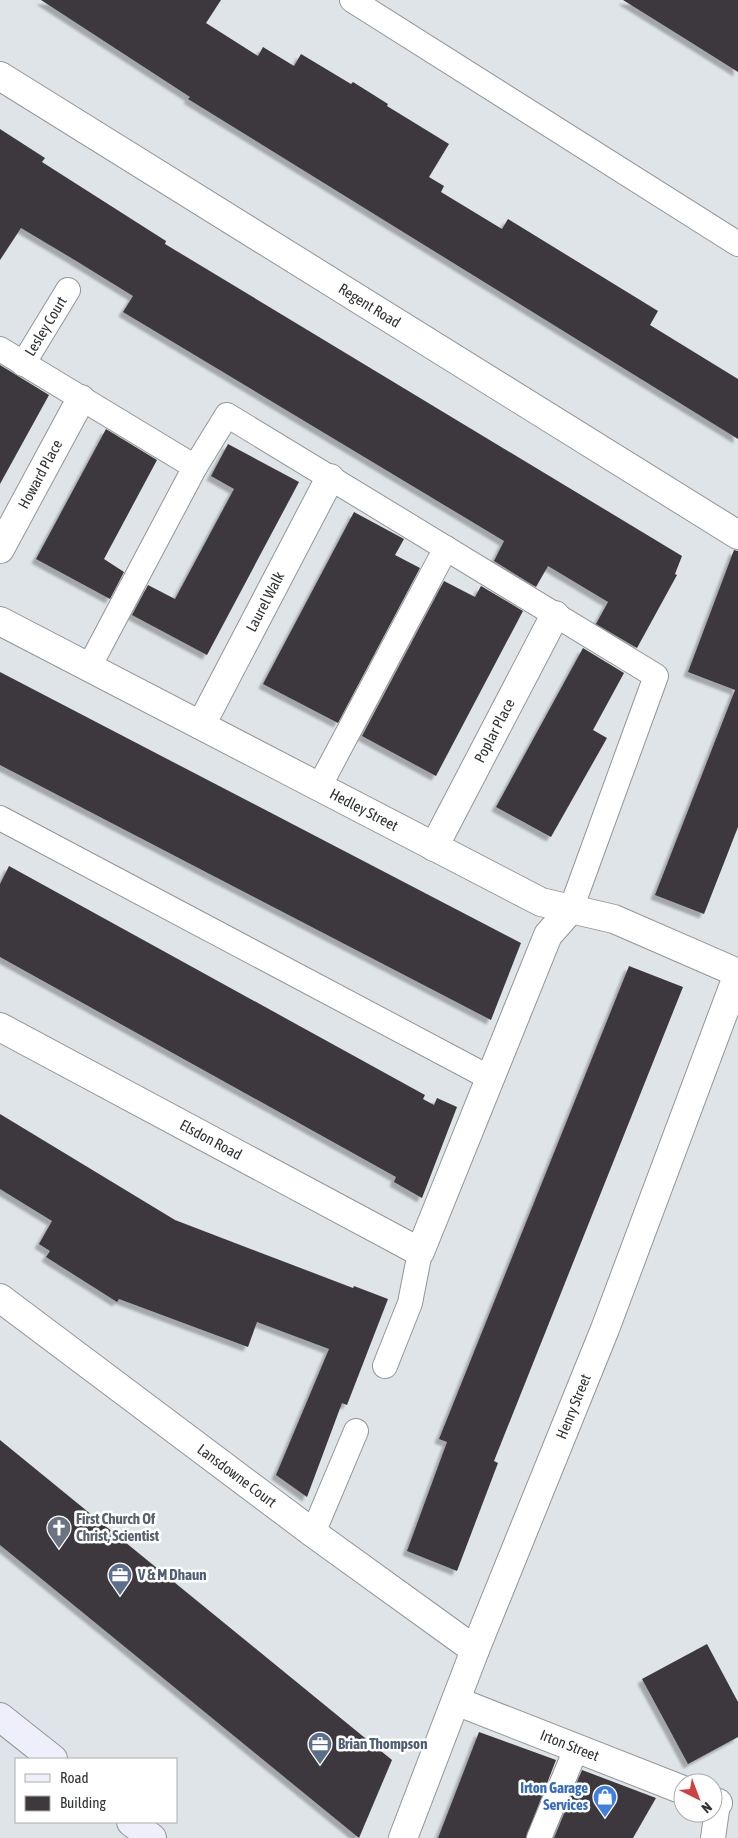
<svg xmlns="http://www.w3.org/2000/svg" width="738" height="1838" font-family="'Asap Condensed',sans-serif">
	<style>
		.building { fill: #3e393c; filter: url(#shadow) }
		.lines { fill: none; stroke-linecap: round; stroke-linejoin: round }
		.lane-casing { stroke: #91969a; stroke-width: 26 }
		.street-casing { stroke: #91969a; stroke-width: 30 }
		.secondary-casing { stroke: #91969a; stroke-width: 30 }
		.lane { stroke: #fff; stroke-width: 24 }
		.street { stroke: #fff; stroke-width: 28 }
		.secondary { stroke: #efeffc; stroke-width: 28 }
		.labels { text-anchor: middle; stroke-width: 5; stroke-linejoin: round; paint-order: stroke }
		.street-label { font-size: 15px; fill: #303334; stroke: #fff }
		.worship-label { font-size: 15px; font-weight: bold; fill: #5b616d; stroke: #fff; text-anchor: start }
		.service-label { font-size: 15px; font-weight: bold; fill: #4e5e75; stroke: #fff; text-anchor: start }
		.shop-label { font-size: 15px; font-weight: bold; fill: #366cbe; stroke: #fff; text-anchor: end }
	</style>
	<defs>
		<filter id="shadow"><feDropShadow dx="-4.5" dy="4.5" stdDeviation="1" flood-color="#0004"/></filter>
	</defs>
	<rect width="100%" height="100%" fill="#dee4e8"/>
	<g class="building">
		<path d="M 41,0 L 221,0 L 206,23 L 258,56 L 263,47 L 294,66 L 301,54 L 351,84 L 353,82 L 388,104 L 387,106 L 449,144 L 429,177 L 444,186 L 441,192 L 502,229 L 508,219 L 658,311 L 650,325 L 738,379 L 738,439 L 188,99 L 190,97 Z"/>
		<path d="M 623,0 L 738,0 L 738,72 L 684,38 Z"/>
		<path d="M 0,129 L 45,158 L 42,162 L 166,241 L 165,244 L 682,556 L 675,574 L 677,575 L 637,648 L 596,624 L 608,602 L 548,566 L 536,587 L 494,561 L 504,541 L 123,312 L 133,296 L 73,259 L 21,228 L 0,260 Z"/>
		<path d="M 0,365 L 49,395 L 0,484 Z"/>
		<path d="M 106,429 L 157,460 L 104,559 L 124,572 L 110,599 L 36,559 Z"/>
		<path d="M 228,444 L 299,482 L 207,655 L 132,615 L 148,585 L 175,599 L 234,489 L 211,476 Z"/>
		<path d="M 354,512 L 404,539 L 395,555 L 420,568 L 338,723 L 263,684 Z"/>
		<path d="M 734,550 L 738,551 L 738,827 L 704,914 L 655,895 L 735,690 L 688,672 Z"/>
		<path d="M 444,581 L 475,597 L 481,586 L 523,611 L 436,776 L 362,736 Z"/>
		<path d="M 583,648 L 624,673 L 593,730 L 607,738 L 551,837 L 496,807 Z"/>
		<path d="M 0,672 L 521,943 L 491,1020 L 0,765 Z"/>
		<path d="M 9,866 L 425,1095 L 423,1099 L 434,1105 L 437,1098 L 457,1107 L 422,1198 L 394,1182 L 396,1177 L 0,957 L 0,884 Z"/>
		<path d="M 629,966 L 683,987 L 494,1461 L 498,1463 L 457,1571 L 407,1551 L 447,1442 L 439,1439 Z"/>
		<path d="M 0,1114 L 175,1220 L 353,1288 L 354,1286 L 388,1299 L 347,1405 L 342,1403 L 307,1497 L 276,1475 L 329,1349 L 257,1322 L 248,1347 L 119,1299 L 117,1302 L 46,1257 L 50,1251 L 39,1244 L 52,1221 L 0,1189 Z"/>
		<path d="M 0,1440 L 392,1760 L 359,1838 L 0,1545 Z"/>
		<path d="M 707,1644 L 738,1702 L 738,1737 L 688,1764 L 642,1679 Z"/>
		<path d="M 479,1732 L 556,1760 L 526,1838 L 438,1838 Z"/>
		<path d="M 582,1770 L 656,1798 L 633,1838 L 554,1838 Z"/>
	</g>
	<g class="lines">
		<defs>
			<g id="lane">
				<path d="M 352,0 L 738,244"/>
				<path d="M 0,349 L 195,467 L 227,415 L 656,676 L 571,909"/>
				<path id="s1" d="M 23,364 L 68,290"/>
				<path d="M 89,667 L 195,467"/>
				<path d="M 319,787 L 446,548"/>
				<path d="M 0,818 L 490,1078"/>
				<path d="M 385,1366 L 410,1303 L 420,1252"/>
				<path d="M 313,1533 L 356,1431"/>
				<path d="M 539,1838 L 576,1749"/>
				<path d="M 713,1838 L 718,1803"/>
			</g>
			<g id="street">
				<path id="s2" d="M 0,76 L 738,535"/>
				<path id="s3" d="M 0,549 L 81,399"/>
				<path id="s4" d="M 0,621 L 541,902 L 614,919 L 738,973"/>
				<path id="s5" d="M 201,725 L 330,478"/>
				<path id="s6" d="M 434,847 L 555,615"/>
				<path id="s7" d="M 0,1027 L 420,1252 L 548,935 L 571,909"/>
				<path id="s8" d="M 0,1298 L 313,1533 L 475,1650"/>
				<path id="s9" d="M 456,1701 L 683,1790"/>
				<path d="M 713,1801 L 718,1803"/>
				<path id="s10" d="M 403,1838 L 475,1650 L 605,1329 L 738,974"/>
			</g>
			<g id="secondary">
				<path d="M 0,1717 L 53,1759"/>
				<path d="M 131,1822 L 152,1838"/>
			</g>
		</defs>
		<use href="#lane" class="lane-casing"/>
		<use href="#street" class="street-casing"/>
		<use href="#secondary" class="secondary-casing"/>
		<use href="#lane" class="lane"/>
		<use href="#street" class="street"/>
		<use href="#secondary" class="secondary"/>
	</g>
	<defs>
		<symbol id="church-pin" viewBox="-11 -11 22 30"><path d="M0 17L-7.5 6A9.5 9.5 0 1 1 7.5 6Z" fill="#6b7280" stroke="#fff"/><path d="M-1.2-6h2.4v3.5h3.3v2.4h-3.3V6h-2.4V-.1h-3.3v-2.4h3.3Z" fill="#fff"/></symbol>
		<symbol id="office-pin" viewBox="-11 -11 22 30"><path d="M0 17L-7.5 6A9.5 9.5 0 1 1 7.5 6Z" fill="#5c6f8a" stroke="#fff"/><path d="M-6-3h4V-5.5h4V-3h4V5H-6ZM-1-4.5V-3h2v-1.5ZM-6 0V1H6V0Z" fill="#fff"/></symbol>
		<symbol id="shop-pin" viewBox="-11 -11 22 30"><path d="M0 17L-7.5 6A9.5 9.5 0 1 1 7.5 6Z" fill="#3f7fe0" stroke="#fff"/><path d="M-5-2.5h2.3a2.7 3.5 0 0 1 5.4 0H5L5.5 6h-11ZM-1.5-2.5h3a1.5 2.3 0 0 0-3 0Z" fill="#fff"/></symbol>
	</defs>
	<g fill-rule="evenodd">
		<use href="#church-pin" x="45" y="1514" width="28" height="38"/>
		<use href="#office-pin" x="106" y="1561" width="28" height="38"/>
		<use href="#office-pin" x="306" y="1730" width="28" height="38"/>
		<use href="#shop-pin" x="591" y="1783" width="28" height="38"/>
	</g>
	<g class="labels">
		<g class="street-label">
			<text dy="5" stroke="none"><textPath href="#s2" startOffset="435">Regent Road</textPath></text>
			<text dy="5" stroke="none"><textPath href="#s1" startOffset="44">Lesley Court</textPath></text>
			<text dy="5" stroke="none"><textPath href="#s3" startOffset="85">Howard Place</textPath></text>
			<text dy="5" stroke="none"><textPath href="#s5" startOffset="139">Laurel Walk</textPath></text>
			<text dy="5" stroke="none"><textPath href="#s6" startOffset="131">Poplar Place</textPath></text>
			<text dy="5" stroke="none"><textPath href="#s4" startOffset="410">Hedley Street</textPath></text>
			<text dy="5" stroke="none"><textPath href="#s7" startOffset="239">Elsdon Road</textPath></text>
			<text dy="5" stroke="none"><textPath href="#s10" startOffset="464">Henry Street</textPath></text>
			<text dy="5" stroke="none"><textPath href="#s8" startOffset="296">Lansdowne Court</textPath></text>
			<text dy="5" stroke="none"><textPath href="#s9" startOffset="122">Irton Street</textPath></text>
		</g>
		<g class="worship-label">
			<text x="76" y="1524">First Church Of<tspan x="76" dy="17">Christ, Scientist</tspan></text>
		</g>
		<g class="service-label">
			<text x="138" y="1580">V &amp; M Dhaun</text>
			<text x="338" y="1749">Brian Thompson</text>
		</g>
		<g class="shop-label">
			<text x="588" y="1793">Irton Garage<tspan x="588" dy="17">Services</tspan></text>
		</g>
	</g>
	<rect x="15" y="1758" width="162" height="65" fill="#ffffff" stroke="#acadae"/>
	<rect x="25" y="1774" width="25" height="8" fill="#efeffc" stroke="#acadae"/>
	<text x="60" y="1783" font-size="15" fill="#303334">Road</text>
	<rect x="25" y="1796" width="25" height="15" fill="#3e393c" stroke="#acadae"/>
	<text x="60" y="1808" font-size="15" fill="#303334">Building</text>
	<g transform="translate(698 1798) rotate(138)"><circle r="24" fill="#ffffff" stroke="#acadae"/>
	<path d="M0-4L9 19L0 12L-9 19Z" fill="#cf4041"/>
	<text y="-8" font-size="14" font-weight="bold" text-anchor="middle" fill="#303334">N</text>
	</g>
</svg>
